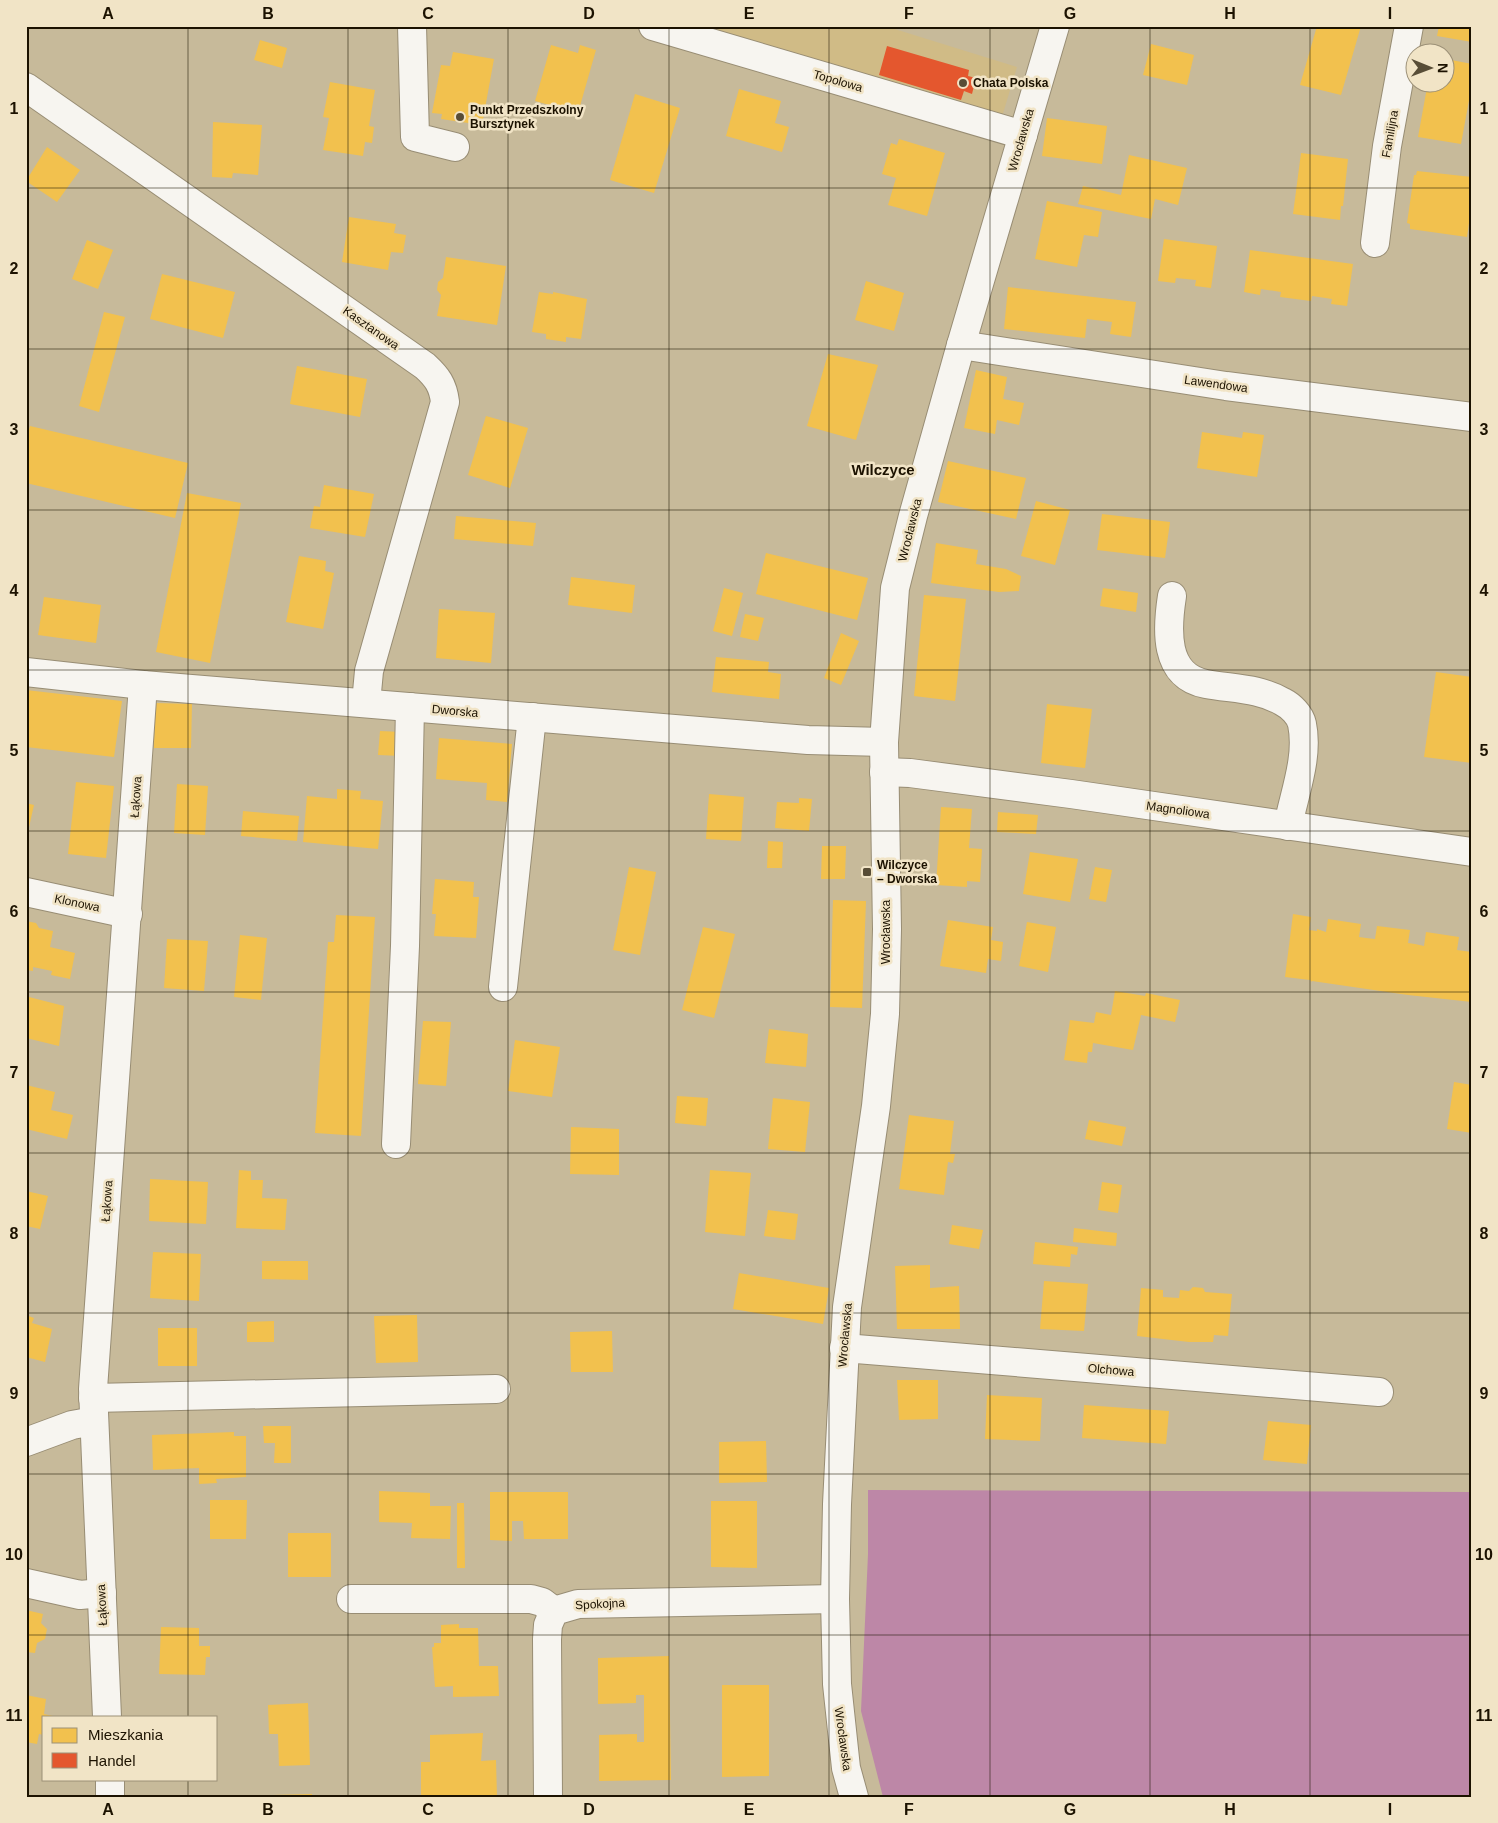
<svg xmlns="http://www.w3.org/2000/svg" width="1498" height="1823" font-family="Helvetica,sans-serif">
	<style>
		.built { fill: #d0bb86 }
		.forest { fill: #bd87a7 }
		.homes { fill: #f2c14e }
		.shops { fill: #e4572e }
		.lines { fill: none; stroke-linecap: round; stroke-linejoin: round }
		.minor-casing { stroke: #988d74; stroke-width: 30 }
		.minor { stroke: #f7f5f0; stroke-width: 28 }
		.grid { fill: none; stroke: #1c1200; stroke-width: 1; stroke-opacity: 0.55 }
		.poi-dot { fill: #584d36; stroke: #f1e4c6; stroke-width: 2 }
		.labels { text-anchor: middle; stroke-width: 5; stroke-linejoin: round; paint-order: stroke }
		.street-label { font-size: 12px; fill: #1c1200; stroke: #f1e4c6 }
		.poi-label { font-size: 12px; font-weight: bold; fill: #1c1200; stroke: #f1e4c6; text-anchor: start }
		.quarter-label { font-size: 15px; font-weight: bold; fill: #1c1200; stroke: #f1e4c6 }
		.neatline { fill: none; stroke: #1c1200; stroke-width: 2 }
		.grid-label { font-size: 16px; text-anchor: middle; font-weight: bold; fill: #1c1200 }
	</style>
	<rect width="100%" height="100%" fill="#c7ba9a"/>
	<path class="built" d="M 684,26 L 885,26 L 1017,67 L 1001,120 Z"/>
	<path class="forest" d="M 868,1490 L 1472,1492 L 1472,1797 L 883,1797 L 861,1711 L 868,1554 Z"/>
	<g class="homes">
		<path d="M 1317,26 L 1361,26 L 1341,95 L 1300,85 Z"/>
		<path d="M 1439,26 L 1472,26 L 1472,42 L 1437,36 Z"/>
		<path d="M 260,40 L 287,48 L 282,68 L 254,60 Z"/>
		<path d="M 1151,44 L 1194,55 L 1187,85 L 1143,75 Z"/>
		<path d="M 551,45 L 578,53 L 580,45 L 596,50 L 578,113 L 535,101 Z"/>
		<path d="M 453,52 L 494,59 L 482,125 L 441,119 L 442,114 L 432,113 L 441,65 L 450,66 Z"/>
		<path d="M 1446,59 L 1472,64 L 1472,84 L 1461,144 L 1418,137 L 1428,82 L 1446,82 Z"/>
		<path d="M 330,82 L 375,90 L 369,126 L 374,127 L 372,143 L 365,142 L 363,156 L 323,150 L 329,118 L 323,117 Z"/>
		<path d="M 739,89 L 781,101 L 775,123 L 789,127 L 782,152 L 726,136 Z"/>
		<path d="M 635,94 L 680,108 L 654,193 L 610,180 Z"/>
		<path d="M 1047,118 L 1107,126 L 1102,164 L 1042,156 Z"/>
		<path d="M 213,122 L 262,125 L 258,175 L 233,173 L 232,178 L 212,177 Z"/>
		<path d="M 899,139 L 945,153 L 927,216 L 888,205 L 896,178 L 882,174 L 891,143 L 897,145 Z"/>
		<path d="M 47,147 L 80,170 L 57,202 L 26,181 Z"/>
		<path d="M 1301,153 L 1348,159 L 1343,206 L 1341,206 L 1340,220 L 1293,214 Z"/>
		<path d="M 1129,155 L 1187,168 L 1178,205 L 1155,199 L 1151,219 L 1078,204 L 1083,186 L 1121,195 Z"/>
		<path d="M 1417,171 L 1472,177 L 1472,202 L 1467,237 L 1410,229 L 1410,224 L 1407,223 L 1414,175 L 1416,175 Z"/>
		<path d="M 1047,201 L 1102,212 L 1098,237 L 1084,235 L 1077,267 L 1035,259 Z"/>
		<path d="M 349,217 L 396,224 L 394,233 L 406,235 L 403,253 L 391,252 L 388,270 L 342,262 Z"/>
		<path d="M 1164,239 L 1217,246 L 1211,288 L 1195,286 L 1196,280 L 1176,278 L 1175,283 L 1158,281 Z"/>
		<path d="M 87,240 L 113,250 L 98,289 L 72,279 Z"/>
		<path d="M 1250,250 L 1353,264 L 1347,306 L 1331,304 L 1332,299 L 1312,296 L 1311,301 L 1280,297 L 1281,292 L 1261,289 L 1260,295 L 1244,292 Z"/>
		<path d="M 446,257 L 506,266 L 497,325 L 437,316 L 441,295 L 437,290 L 438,282 L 443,278 Z"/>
		<path d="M 162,274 L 235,292 L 223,338 L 150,319 Z"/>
		<path d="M 866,281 L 904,293 L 894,331 L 855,320 Z"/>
		<path d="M 1008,287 L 1136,302 L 1131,337 L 1110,334 L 1112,322 L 1087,319 L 1085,338 L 1004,329 Z"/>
		<path d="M 539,292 L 553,294 L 553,292 L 587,299 L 581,339 L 566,337 L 566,342 L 546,339 L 546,334 L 532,332 Z"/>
		<path d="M 104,312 L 125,317 L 99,412 L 79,406 Z"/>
		<path d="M 828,354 L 878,365 L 856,440 L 807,426 Z"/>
		<path d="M 297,366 L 367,379 L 360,417 L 290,404 Z"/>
		<path d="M 976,370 L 1007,377 L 1003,399 L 1024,403 L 1019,425 L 997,420 L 995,434 L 964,428 Z"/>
		<path d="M 486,416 L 528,428 L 510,488 L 468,475 Z"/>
		<path d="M 30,426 L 188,463 L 175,518 L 26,483 L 26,442 Z"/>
		<path d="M 1202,432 L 1242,438 L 1243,432 L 1264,435 L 1257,477 L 1197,468 Z"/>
		<path d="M 948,461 L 1026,478 L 1016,519 L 938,502 Z"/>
		<path d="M 324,485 L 374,494 L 365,537 L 310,528 L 314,506 L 320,507 Z"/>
		<path d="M 187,493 L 241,503 L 210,663 L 156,652 Z"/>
		<path d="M 1036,501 L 1070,510 L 1055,565 L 1021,556 Z"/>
		<path d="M 1102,514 L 1170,522 L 1165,558 L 1097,550 Z"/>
		<path d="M 456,516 L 536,523 L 533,546 L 454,539 Z"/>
		<path d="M 936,543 L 978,550 L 976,564 L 1006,569 L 1021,576 L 1019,591 L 999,592 L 931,583 Z"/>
		<path d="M 766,553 L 868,578 L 857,620 L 756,594 Z"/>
		<path d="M 299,556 L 326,561 L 325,571 L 334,573 L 323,629 L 286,622 Z"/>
		<path d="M 571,577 L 635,585 L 632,613 L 568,605 Z"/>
		<path d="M 724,588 L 743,593 L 732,636 L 713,631 Z"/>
		<path d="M 1103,588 L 1138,593 L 1136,612 L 1100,606 Z"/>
		<path d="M 924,595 L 966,599 L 955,701 L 914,696 Z"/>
		<path d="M 44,597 L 101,605 L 96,643 L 38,635 Z"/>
		<path d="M 439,609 L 495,613 L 491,663 L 436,658 Z"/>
		<path d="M 745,614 L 764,618 L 758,641 L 740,637 Z"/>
		<path d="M 841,633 L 859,641 L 841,685 L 824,678 Z"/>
		<path d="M 716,657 L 769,662 L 768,672 L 781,674 L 779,699 L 712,692 Z"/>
		<path d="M 1436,672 L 1472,677 L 1472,763 L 1424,757 Z"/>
		<path d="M 26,690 L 122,701 L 114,757 L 26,747 Z"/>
		<path d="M 155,703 L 192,704 L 191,748 L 154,748 Z"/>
		<path d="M 1047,704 L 1092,709 L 1085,768 L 1041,763 Z"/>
		<path d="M 380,731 L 402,732 L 401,756 L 378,755 Z"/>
		<path d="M 439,738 L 512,744 L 507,802 L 486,800 L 487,783 L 436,779 Z"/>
		<path d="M 76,782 L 114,786 L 106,858 L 68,854 Z"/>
		<path d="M 177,784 L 208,786 L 205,835 L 174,833 Z"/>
		<path d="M 337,789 L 361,791 L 360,799 L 383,801 L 378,849 L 303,842 L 307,796 L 337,799 Z"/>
		<path d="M 709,794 L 744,797 L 741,841 L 706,839 Z"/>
		<path d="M 799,798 L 812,799 L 809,831 L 775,828 L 777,802 L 799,803 Z"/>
		<path d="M 26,803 L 34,805 L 27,836 L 26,836 Z"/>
		<path d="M 941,807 L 972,809 L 969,848 L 982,849 L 980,882 L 967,881 L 967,887 L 936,885 Z"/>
		<path d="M 243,811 L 299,816 L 297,841 L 241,836 Z"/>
		<path d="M 998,812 L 1038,815 L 1036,834 L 997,832 Z"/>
		<path d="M 768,841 L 783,842 L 782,868 L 767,868 Z"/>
		<path d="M 822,846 L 846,846 L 845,879 L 821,879 Z"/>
		<path d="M 1030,852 L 1078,859 L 1070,902 L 1023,894 Z"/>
		<path d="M 629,867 L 656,872 L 640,955 L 613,950 Z"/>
		<path d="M 1095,867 L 1112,870 L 1106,902 L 1089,899 Z"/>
		<path d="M 435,879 L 474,882 L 473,897 L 479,897 L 476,938 L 434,936 L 436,914 L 432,914 Z"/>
		<path d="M 833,900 L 866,901 L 862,1008 L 830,1007 Z"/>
		<path d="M 1293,914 L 1311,917 L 1309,930 L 1317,931 L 1317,929 L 1326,932 L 1328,919 L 1361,924 L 1359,937 L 1366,938 L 1375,939 L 1377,926 L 1410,930 L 1408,943 L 1415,944 L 1424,946 L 1426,932 L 1459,937 L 1457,950 L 1472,952 L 1472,1002 L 1408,995 L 1312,981 L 1312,982 L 1310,980 L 1285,977 Z"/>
		<path d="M 336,915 L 375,917 L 361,1136 L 315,1133 L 328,942 L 334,942 Z"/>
		<path d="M 948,920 L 993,927 L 991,940 L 1003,942 L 1001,961 L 988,959 L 986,973 L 940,966 Z"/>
		<path d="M 26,921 L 36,923 L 39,928 L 53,931 L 50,947 L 75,953 L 70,979 L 51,975 L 52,971 L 33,967 L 33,971 L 26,970 Z"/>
		<path d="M 1027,922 L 1056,927 L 1048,972 L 1019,966 Z"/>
		<path d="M 703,927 L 735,934 L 714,1018 L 682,1010 Z"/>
		<path d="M 240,935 L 267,938 L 261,1000 L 234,997 Z"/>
		<path d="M 167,939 L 208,941 L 204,991 L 164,988 Z"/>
		<path d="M 1115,991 L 1145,996 L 1146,993 L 1180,1000 L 1175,1022 L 1141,1015 L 1133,1050 L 1093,1043 L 1092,1052 L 1088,1052 L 1087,1063 L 1064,1060 L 1070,1020 L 1094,1023 L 1096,1012 L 1111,1015 Z"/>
		<path d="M 29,997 L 64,1006 L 59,1046 L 26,1038 L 26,1008 Z"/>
		<path d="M 423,1021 L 451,1022 L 446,1086 L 418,1084 Z"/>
		<path d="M 769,1029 L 808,1034 L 806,1067 L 765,1063 Z"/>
		<path d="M 515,1040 L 560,1047 L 552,1097 L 508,1091 Z"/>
		<path d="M 1454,1082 L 1472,1085 L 1472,1133 L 1447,1129 Z"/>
		<path d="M 26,1085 L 55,1092 L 51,1110 L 73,1115 L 67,1139 L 26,1129 Z"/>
		<path d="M 677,1096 L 708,1098 L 706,1126 L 675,1123 Z"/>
		<path d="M 773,1098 L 810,1102 L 805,1152 L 768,1149 Z"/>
		<path d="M 909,1115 L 954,1121 L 950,1154 L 955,1154 L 953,1163 L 948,1162 L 944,1195 L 899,1189 Z"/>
		<path d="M 1089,1120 L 1126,1127 L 1122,1146 L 1085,1139 Z"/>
		<path d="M 571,1127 L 619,1129 L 619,1175 L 570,1174 Z"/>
		<path d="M 239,1170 L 251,1171 L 251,1180 L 263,1180 L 262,1198 L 287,1199 L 285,1230 L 236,1228 Z"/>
		<path d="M 710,1170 L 751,1173 L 745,1236 L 705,1232 Z"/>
		<path d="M 150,1179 L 208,1182 L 206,1224 L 149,1221 Z"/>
		<path d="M 1102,1182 L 1122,1185 L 1118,1213 L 1098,1210 Z"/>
		<path d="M 26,1191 L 48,1196 L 40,1229 L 26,1226 Z"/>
		<path d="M 768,1210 L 798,1214 L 795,1240 L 764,1236 Z"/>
		<path d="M 952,1225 L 983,1230 L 979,1249 L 949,1244 Z"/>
		<path d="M 1074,1228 L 1117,1233 L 1116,1246 L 1073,1242 Z"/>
		<path d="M 1035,1242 L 1078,1247 L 1077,1255 L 1071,1254 L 1070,1267 L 1033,1264 Z"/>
		<path d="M 153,1252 L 201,1254 L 199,1301 L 150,1298 Z"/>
		<path d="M 262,1261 L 308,1261 L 308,1280 L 262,1279 Z"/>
		<path d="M 930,1265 L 930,1288 L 959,1286 L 960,1329 L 897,1329 L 895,1266 Z"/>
		<path d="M 739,1273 L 829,1288 L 823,1324 L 733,1309 Z"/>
		<path d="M 1044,1281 L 1088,1284 L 1084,1331 L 1040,1329 Z"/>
		<path d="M 1193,1287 L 1203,1288 L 1205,1292 L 1232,1294 L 1228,1336 L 1214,1335 L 1213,1342 L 1189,1342 L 1137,1336 L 1141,1288 L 1163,1290 L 1163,1297 L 1179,1298 L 1180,1290 L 1189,1291 Z"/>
		<path d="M 26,1315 L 34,1318 L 32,1323 L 52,1329 L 45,1362 L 26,1357 Z"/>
		<path d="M 417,1315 L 418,1362 L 376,1363 L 374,1316 Z"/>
		<path d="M 274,1321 L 274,1342 L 247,1342 L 247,1322 Z"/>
		<rect x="158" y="1328" width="39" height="38"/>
		<path d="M 612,1331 L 613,1372 L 571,1372 L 570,1332 Z"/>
		<path d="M 897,1380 L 938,1380 L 938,1419 L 899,1420 Z"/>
		<path d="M 987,1395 L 1042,1398 L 1040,1441 L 985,1439 Z"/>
		<path d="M 1084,1405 L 1169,1411 L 1166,1444 L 1082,1438 Z"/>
		<path d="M 1268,1421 L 1311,1425 L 1307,1464 L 1263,1460 Z"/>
		<path d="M 263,1426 L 291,1426 L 291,1463 L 274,1463 L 275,1443 L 264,1443 Z"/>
		<path d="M 234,1432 L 234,1436 L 246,1436 L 246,1477 L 216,1479 L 217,1483 L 199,1484 L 199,1468 L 153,1470 L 152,1435 Z"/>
		<path d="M 766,1441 L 767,1482 L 719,1483 L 719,1442 Z"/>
		<path d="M 379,1491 L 430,1493 L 430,1506 L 451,1506 L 450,1539 L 411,1538 L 412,1523 L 379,1522 Z"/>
		<path d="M 490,1492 L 568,1492 L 568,1539 L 524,1539 L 523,1521 L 512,1521 L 512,1541 L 490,1540 Z"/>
		<path d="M 210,1500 L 247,1500 L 246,1539 L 210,1539 Z"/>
		<path d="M 711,1501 L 757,1501 L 757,1568 L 711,1567 Z"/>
		<path d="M 457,1503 L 464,1503 L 465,1568 L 457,1568 Z"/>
		<rect x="288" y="1533" width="43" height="44"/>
		<path d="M 26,1610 L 43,1614 L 41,1623 L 47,1629 L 45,1639 L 37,1643 L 35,1653 L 26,1652 Z"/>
		<path d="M 459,1624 L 459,1628 L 478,1628 L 479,1666 L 498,1666 L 499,1696 L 453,1697 L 453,1686 L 435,1687 L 432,1647 L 434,1647 L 434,1643 L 441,1643 L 441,1625 Z"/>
		<path d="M 161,1627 L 199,1628 L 199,1646 L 210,1646 L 210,1657 L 206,1657 L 205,1675 L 159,1674 Z"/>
		<path d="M 669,1656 L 671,1780 L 599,1781 L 599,1735 L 637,1734 L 637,1742 L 644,1742 L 644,1695 L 636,1695 L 636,1703 L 598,1704 L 598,1658 Z"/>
		<path d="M 722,1685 L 769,1685 L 769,1776 L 722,1777 Z"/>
		<path d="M 26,1695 L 46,1699 L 44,1714 L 53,1716 L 44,1717 L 44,1735 L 39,1734 L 37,1744 L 26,1742 Z"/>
		<path d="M 308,1703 L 310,1765 L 279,1766 L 278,1734 L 269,1734 L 268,1705 Z"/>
		<path d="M 483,1733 L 481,1761 L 496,1760 L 497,1797 L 421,1797 L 421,1762 L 430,1762 L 430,1735 Z"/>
		<path d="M 312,1794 L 312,1797 L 273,1797 L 273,1795 Z"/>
	</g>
	<path class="shops" d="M 887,46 L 969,70 L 968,76 L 976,78 L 972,94 L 964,91 L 961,100 L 879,75 Z"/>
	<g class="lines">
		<defs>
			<g id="minor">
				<path d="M 412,26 L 415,137 L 455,147"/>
				<path d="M 653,26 L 1023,135"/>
				<path d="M 26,87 L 425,366 C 437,377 443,385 445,402 L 369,671 L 366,703"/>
				<path d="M 1375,243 L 1387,146 L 1409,26"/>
				<path d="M 961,345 L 1226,386 L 1472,417"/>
				<path d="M 1172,596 C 1167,628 1163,676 1206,684 C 1233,689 1259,688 1283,702 C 1291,706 1300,715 1302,724 C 1309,757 1294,794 1288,826"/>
				<path d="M 26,672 L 143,685 L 808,740 L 884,742"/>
				<path d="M 884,772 L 910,773 L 1071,794 L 1472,852"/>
				<path d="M 26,892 L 128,914"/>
				<path d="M 503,987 L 532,717"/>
				<path d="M 396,1144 L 405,946 L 410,707"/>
				<path d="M 844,1348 L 1379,1392"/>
				<path d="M 93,1398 L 496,1389"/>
				<path d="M 26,1442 L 72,1425 L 94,1421"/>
				<path d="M 26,1583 L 80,1595 L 102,1593"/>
				<path d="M 351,1599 L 531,1599 L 542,1602 L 554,1611"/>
				<path d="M 107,1717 L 93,1389 L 143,685"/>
				<path d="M 110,1779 L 110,1797"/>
				<path d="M 548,1797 L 547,1639 L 548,1625 L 554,1611 L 578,1604 L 835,1599"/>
				<path d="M 854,1797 L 846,1768 L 837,1684 L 835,1599 L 837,1504 L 847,1307 L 876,1106 L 885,1014 L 887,929 L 884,742 L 895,588 L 913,516 L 961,345 L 1055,26"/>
			</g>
		</defs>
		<use href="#minor" class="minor-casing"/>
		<use href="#minor" class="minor"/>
	</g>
	<path class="grid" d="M 188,26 L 188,1717M 348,26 L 348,1797M 508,26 L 508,1797M 669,26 L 669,1797M 829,26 L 829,1797M 990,26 L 990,1797M 1150,26 L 1150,1797M 1310,26 L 1310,1797M 26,188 L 1472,188M 26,349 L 1472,349M 26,510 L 1472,510M 26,670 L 1472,670M 26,831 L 1472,831M 26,992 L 1472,992M 26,1153 L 1472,1153M 26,1313 L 1472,1313M 26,1474 L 1472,1474M 26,1635 L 1472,1635M 188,1779 L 188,1797"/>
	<g class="poi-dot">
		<circle cx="963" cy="83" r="5"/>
		<circle cx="460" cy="117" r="5"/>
		<rect x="862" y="867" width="10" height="10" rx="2.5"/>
	</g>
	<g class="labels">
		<g class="street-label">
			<text transform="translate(838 81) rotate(16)" y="4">Topolowa</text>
			<text transform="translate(1390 134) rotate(-80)" y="4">Familijna</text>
			<text transform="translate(1021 140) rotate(-74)" y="4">Wrocławska</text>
			<text transform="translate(371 328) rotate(35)" y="4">Kasztanowa</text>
			<text transform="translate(1216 384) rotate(8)" y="4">Lawendowa</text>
			<text transform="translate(910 530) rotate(-76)" y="4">Wrocławska</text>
			<text transform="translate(455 711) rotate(5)" y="4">Dworska</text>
			<text transform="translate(136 797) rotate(-86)" y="4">Łąkowa</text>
			<text transform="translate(1178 810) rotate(8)" y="4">Magnoliowa</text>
			<text transform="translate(77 903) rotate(12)" y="4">Klonowa</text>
			<text transform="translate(886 932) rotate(-90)" y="4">Wrocławska</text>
			<text transform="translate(107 1201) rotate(-86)" y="4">Łąkowa</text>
			<text transform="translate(845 1335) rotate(-85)" y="4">Wrocławska</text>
			<text transform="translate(1111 1370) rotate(5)" y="4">Olchowa</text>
			<text transform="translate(600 1604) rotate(-3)" y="4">Spokojna</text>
			<text transform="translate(102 1605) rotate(-93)" y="4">Łąkowa</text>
			<text transform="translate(843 1739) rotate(82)" y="4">Wrocławska</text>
		</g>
		<g class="poi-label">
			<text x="973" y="87">Chata Polska</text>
			<text x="470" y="114">Punkt Przedszkolny<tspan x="470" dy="14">Bursztynek</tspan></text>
			<text x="877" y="869">Wilczyce<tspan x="877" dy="14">– Dworska</tspan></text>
		</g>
		<g class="quarter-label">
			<text x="883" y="475">Wilczyce</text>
		</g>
	</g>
	<rect width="1498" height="1823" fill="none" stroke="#f1e4c6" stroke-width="55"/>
	<rect x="42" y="1716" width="175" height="65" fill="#f1e4c6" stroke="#9c9077"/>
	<rect x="52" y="1728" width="25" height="15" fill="#f2c14e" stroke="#9c9077"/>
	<text x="88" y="1740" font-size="15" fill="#1c1200">Mieszkania</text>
	<rect x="52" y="1753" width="25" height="15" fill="#e4572e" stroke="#9c9077"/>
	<text x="88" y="1766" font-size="15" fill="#1c1200">Handel</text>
	<g transform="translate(1430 68) rotate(91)"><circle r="24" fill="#f1e4c6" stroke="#9c9077"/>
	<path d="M0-4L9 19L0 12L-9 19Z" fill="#584d36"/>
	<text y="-8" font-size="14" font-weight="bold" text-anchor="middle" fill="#1c1200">N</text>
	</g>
	<rect x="28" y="28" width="1442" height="1768" class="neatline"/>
	<g class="grid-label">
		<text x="108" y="19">A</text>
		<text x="268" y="19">B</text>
		<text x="428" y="19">C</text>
		<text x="589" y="19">D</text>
		<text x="749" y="19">E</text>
		<text x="909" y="19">F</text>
		<text x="1070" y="19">G</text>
		<text x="1230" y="19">H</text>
		<text x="1390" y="19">I</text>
		<text x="14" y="114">1</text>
		<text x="1484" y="114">1</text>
		<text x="14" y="274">2</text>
		<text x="1484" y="274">2</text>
		<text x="14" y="435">3</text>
		<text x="1484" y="435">3</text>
		<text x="14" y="596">4</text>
		<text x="1484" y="596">4</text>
		<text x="14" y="756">5</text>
		<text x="1484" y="756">5</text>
		<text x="14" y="917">6</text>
		<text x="1484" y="917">6</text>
		<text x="14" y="1078">7</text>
		<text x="1484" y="1078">7</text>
		<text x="14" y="1239">8</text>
		<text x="1484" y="1239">8</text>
		<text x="14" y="1399">9</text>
		<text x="1484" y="1399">9</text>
		<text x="14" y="1560">10</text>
		<text x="1484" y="1560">10</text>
		<text x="14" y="1721">11</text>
		<text x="1484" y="1721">11</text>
		<text x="108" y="1815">A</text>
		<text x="268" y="1815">B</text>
		<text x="428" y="1815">C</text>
		<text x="589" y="1815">D</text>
		<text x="749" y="1815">E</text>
		<text x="909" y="1815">F</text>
		<text x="1070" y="1815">G</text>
		<text x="1230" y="1815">H</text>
		<text x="1390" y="1815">I</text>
	</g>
</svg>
